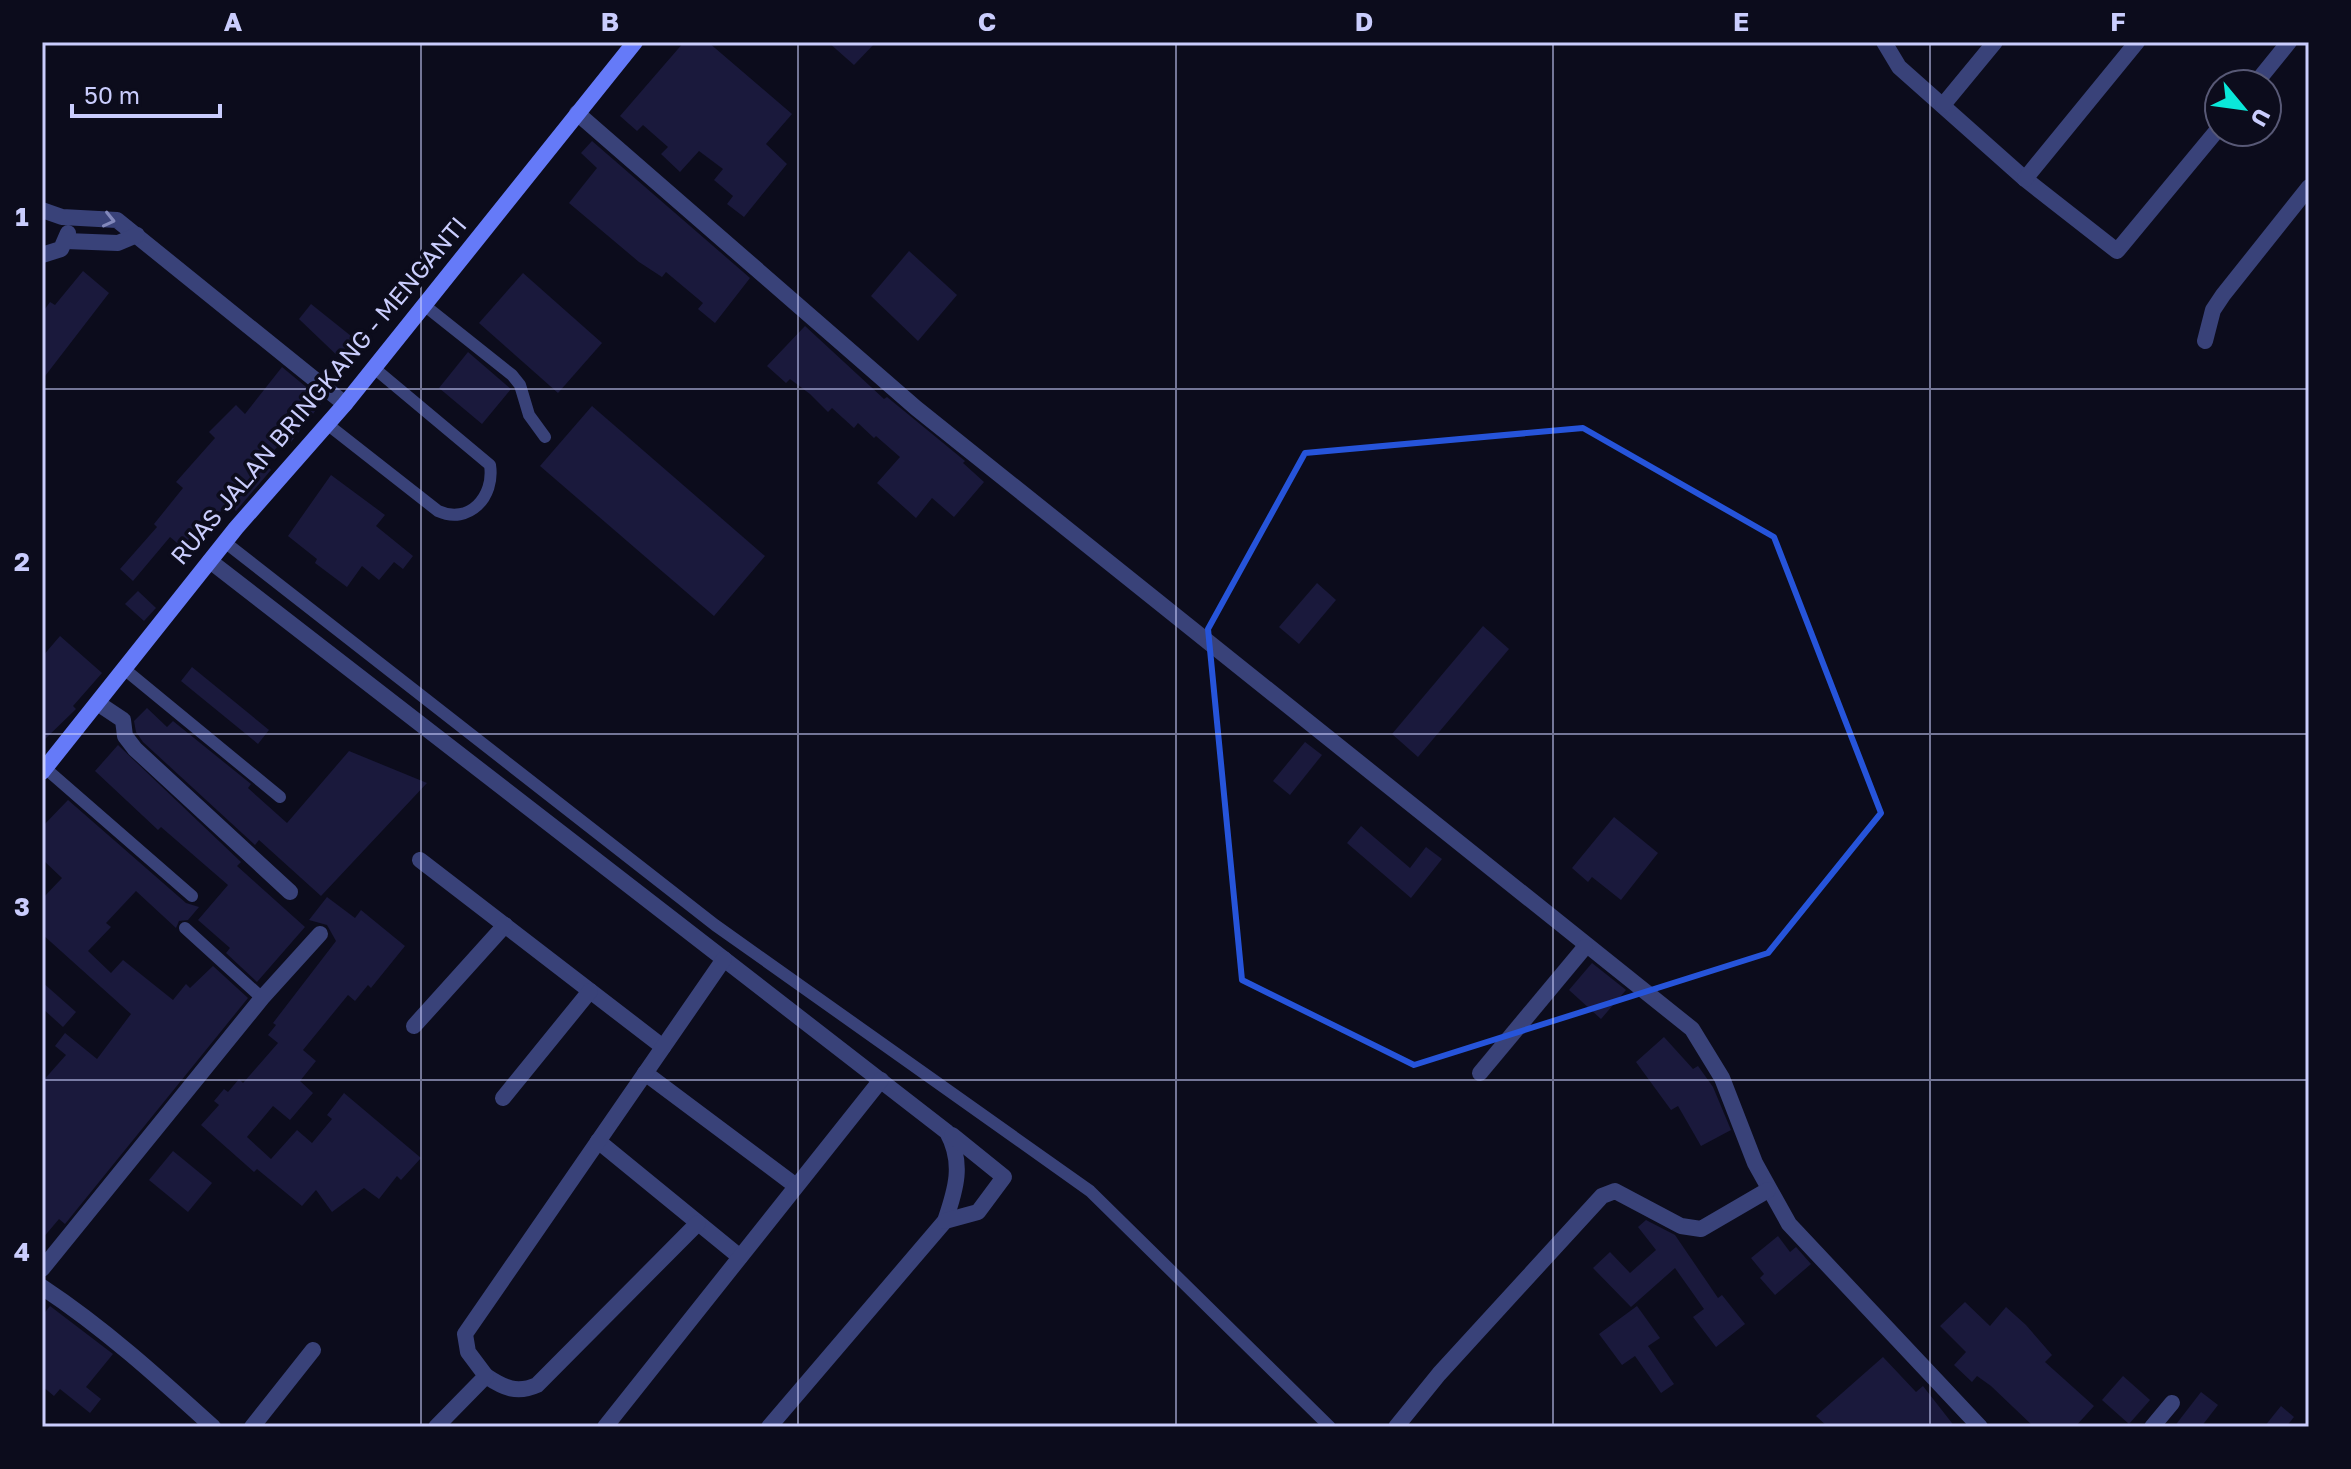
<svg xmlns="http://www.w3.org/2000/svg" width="2351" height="1469" font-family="'Golos Text',sans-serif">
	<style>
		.building { fill: #1a193c }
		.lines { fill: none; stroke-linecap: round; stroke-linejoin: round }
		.service { stroke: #394279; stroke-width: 12 }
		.minor { stroke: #394279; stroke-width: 16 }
		.secondary { stroke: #657af8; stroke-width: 16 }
		.oneway { stroke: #8288bb }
		.marked { fill: none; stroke: #2654da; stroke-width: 6; stroke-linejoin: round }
		.grid { fill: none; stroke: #cacdfd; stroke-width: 2; stroke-opacity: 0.55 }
		.labels { text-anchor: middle; stroke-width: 7; stroke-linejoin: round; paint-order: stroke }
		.street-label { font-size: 24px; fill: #cacdfd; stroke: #0c0c1c }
		.neatline { fill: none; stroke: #cacdfd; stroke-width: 3 }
		.grid-label { font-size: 26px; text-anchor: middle; font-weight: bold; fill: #cacdfd }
	</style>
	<rect width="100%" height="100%" fill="#0c0c1c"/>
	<g class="building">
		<path d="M 684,42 L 708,42 L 792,114 L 766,144 L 787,164 L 744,217 L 727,204 L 733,196 L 714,180 L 723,169 L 699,151 L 680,172 L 661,154 L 668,147 L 643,125 L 637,131 L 620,116 Z"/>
		<path d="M 828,42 L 876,42 L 854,65 Z"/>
		<path d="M 592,141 L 750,278 L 715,323 L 698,309 L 703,303 L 666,272 L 662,277 L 639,262 L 569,203 L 597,168 L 581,153 Z"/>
		<path d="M 909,251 L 957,295 L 918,341 L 871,296 Z"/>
		<path d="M 83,271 L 109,293 L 42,380 L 42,313 L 50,302 L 55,305 Z"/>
		<path d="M 523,273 L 602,343 L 558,393 L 479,323 Z"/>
		<path d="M 311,304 L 361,344 L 345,363 L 299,319 Z"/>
		<path d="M 805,326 L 884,399 L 887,397 L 965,461 L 963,463 L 984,482 L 954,517 L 932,498 L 916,518 L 877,483 L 900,457 L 876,436 L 874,438 L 858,423 L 854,428 L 832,408 L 828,412 L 810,394 L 790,379 L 786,383 L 767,366 Z"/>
		<path d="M 468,352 L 511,389 L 482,424 L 439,388 Z"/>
		<path d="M 282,367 L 323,401 L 291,442 L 286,438 L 263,462 L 271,470 L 236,511 L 228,503 L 198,537 L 194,533 L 182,547 L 170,537 L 133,581 L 120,569 L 157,527 L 154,524 L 183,488 L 176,482 L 215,438 L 209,432 L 236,405 L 245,414 Z"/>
		<path d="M 592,406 L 765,556 L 714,616 L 540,466 Z"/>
		<path d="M 331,475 L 385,515 L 376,526 L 413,556 L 403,569 L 394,562 L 379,580 L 362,566 L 347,587 L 315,563 L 317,559 L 288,536 Z"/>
		<path d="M 1317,583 L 1336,600 L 1299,644 L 1279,627 Z"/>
		<path d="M 138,591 L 156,608 L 144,621 L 125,604 Z"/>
		<path d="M 1483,626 L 1509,649 L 1418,757 L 1392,734 Z"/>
		<path d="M 60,636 L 102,673 L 73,706 L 76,709 L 42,742 L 42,657 Z"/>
		<path d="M 192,667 L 269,730 L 258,744 L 181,681 Z"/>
		<path d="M 147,708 L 167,727 L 173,721 L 251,784 L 248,788 L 287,823 L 349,751 L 427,783 L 321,896 L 259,840 L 255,845 L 143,742 L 136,732 L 134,721 Z"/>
		<path d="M 1305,742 L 1322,755 L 1290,795 L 1273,781 Z"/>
		<path d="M 118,745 L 241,862 L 237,866 L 305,927 L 257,982 L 226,953 L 230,948 L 198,920 L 228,885 L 161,827 L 158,830 L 95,771 Z"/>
		<path d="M 68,800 L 186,903 L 199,907 L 188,920 L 179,921 L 176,928 L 136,891 L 106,923 L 111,927 L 88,951 L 111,973 L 123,960 L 173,1000 L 186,984 L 190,988 L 213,966 L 248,998 L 65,1224 L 59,1219 L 42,1239 L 42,1082 L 66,1055 L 55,1046 L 65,1033 L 97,1059 L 131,1014 L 42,934 L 42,899 L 62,878 L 42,859 L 42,827 Z"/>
		<path d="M 1614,817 L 1658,853 L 1621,900 L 1592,877 L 1588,882 L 1572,868 Z"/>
		<path d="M 1361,826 L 1410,868 L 1426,847 L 1442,859 L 1411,898 L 1347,843 Z"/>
		<path d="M 327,897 L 355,918 L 361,910 L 405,946 L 371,988 L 368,985 L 355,1001 L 348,995 L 303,1050 L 316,1061 L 300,1081 L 313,1093 L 290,1120 L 273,1106 L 247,1137 L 271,1159 L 297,1130 L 312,1143 L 332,1119 L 327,1115 L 344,1093 L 421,1158 L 401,1180 L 397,1176 L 379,1199 L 364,1188 L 332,1212 L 316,1190 L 302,1206 L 257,1169 L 254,1172 L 201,1125 L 219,1105 L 214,1101 L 224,1089 L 228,1092 L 239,1079 L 243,1083 L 278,1043 L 268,1035 L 276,1025 L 273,1023 L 336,941 L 327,925 L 309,920 Z"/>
		<path d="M 1592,963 L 1626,990 L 1601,1019 L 1569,990 Z"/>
		<path d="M 42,982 L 76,1012 L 63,1027 L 42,1008 Z"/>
		<path d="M 1664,1037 L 1693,1069 L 1698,1066 L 1713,1087 L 1731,1130 L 1701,1146 L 1678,1106 L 1671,1110 L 1636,1062 Z"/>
		<path d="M 173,1151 L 212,1183 L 188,1212 L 149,1180 Z"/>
		<path d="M 1646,1220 L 1675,1235 L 1718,1298 L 1722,1295 L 1745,1324 L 1716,1347 L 1693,1317 L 1704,1309 L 1675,1268 L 1631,1307 L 1593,1268 L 1610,1252 L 1630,1273 L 1656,1250 L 1638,1227 Z"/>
		<path d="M 1778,1236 L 1790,1252 L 1796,1247 L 1811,1264 L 1775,1295 L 1760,1278 L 1764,1274 L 1751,1258 Z"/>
		<path d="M 1965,1302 L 1990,1326 L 2006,1307 L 2026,1325 L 2052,1355 L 2045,1362 L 2094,1406 L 2075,1427 L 2034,1427 L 1991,1386 L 1977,1376 L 1972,1382 L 1954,1365 L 1966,1352 L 1940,1326 Z"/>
		<path d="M 50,1306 L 113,1354 L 86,1387 L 101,1399 L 90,1413 L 60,1389 L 54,1396 L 42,1386 L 42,1316 Z"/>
		<path d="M 1637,1306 L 1660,1338 L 1648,1346 L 1674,1384 L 1661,1393 L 1635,1356 L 1622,1365 L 1599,1334 Z"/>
		<path d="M 1883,1357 L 1916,1392 L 1923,1386 L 1955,1427 L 1828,1427 L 1816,1416 Z"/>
		<path d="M 2123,1376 L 2150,1400 L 2129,1424 L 2102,1400 Z"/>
		<path d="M 2201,1392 L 2218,1405 L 2201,1427 L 2174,1427 Z"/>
		<path d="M 2281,1406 L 2294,1417 L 2286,1427 L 2264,1427 Z"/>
	</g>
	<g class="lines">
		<g class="service">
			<path d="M 424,305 L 512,375 L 520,385 L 529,415 L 545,437"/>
			<path d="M 327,424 L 438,511 C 469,525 495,497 490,465 L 374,368"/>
			<path d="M 226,543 L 715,925 L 1090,1191 L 1330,1427"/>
			<path d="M 123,668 L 280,797"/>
			<path d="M 45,768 L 192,896"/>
			<path d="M 185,928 L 262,998"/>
		</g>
		<g class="minor">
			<path d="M 1884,42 L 1899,67 L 2025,179 L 2117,251 L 2219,128"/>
			<path d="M 2255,84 L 2289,42"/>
			<path d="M 1943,105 L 1995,42"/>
			<path d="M 577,113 L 916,408 L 1692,1029 L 1722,1078 L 1755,1163 L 1789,1224 L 1980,1427"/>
			<path d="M 2025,179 L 2137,42"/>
			<path d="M 42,210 L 62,217 L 117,220 L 345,404"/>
			<path d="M 66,241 L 118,243 L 137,235"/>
			<path d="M 42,255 L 61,249 L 68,233"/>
			<path d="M 2205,341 L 2213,310 L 2223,295 L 2309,187"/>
			<path d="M 210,561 L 947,1132 C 964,1163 956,1189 945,1221 L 769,1427"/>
			<path d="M 99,704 L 123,720 L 125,736 L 135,749 L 290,892"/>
			<path d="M 420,860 L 663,1047"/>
			<path d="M 414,1026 L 505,925"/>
			<path d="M 645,1073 L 796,1186"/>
			<path d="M 1480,1073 L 1585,947"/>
			<path d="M 503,1098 L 590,991"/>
			<path d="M 598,1141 L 740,1257"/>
			<path d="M 945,1221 L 978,1212 L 1004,1177 L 952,1135"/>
			<path d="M 42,1269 L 262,998 L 320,934"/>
			<path d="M 42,1287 C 104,1328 158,1377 213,1427"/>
			<path d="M 486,1376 C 504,1388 517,1394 537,1385 L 698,1223"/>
			<path d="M 252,1427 L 313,1350"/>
			<path d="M 436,1427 L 486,1376 L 468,1352 L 465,1334 L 724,959"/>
			<path d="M 605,1427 L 881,1080"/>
			<path d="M 1396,1427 L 1439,1374 L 1602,1196 L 1615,1191 L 1681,1226 L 1701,1229 L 1768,1190"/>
			<path d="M 2152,1427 L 2172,1403"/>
		</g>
		<path class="secondary" d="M 42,772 L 236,528 L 345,404 L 635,42"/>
	</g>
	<defs><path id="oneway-chevron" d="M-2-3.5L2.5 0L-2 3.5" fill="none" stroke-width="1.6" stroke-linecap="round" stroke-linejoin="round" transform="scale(2)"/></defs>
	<use class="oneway" href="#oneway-chevron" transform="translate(109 220) rotate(13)"/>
	<path class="marked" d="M 1583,428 L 1774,537 L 1881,813 L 1768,953 L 1414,1065 L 1242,980 L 1208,629 L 1305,453 Z"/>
	<path class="grid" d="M 421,42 L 421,1427M 798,42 L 798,1427M 1176,42 L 1176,1427M 1553,42 L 1553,1427M 1930,42 L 1930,1427M 42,389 L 2309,389M 42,734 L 2309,734M 42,1080 L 2309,1080"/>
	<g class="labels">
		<g class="street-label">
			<text transform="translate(319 391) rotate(-50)" y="8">RUAS JALAN BRINGKANG - MENGANTI</text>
		</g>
	</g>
	<rect width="2351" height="1469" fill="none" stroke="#0c0c1c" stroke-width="88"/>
	<g transform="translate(2243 108) rotate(119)"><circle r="38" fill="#0c0c1c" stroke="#585976" stroke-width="2"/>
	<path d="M0-6L14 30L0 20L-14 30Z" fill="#0ae8d9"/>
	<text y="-12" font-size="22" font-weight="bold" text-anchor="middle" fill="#cacdfd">U</text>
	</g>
	<path d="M72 104v12h148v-12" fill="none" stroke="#cacdfd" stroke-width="4"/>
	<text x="84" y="104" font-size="24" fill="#cacdfd" stroke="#0c0c1c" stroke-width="6" paint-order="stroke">50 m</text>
	<rect x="44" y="44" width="2263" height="1381" class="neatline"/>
	<g class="grid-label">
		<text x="233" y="31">A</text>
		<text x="610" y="31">B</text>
		<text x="987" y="31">C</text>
		<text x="1364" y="31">D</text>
		<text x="1741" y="31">E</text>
		<text x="2118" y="31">F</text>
		<text x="22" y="226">1</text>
		<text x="22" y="571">2</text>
		<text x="22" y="916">3</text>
		<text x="22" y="1261">4</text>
	</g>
</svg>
